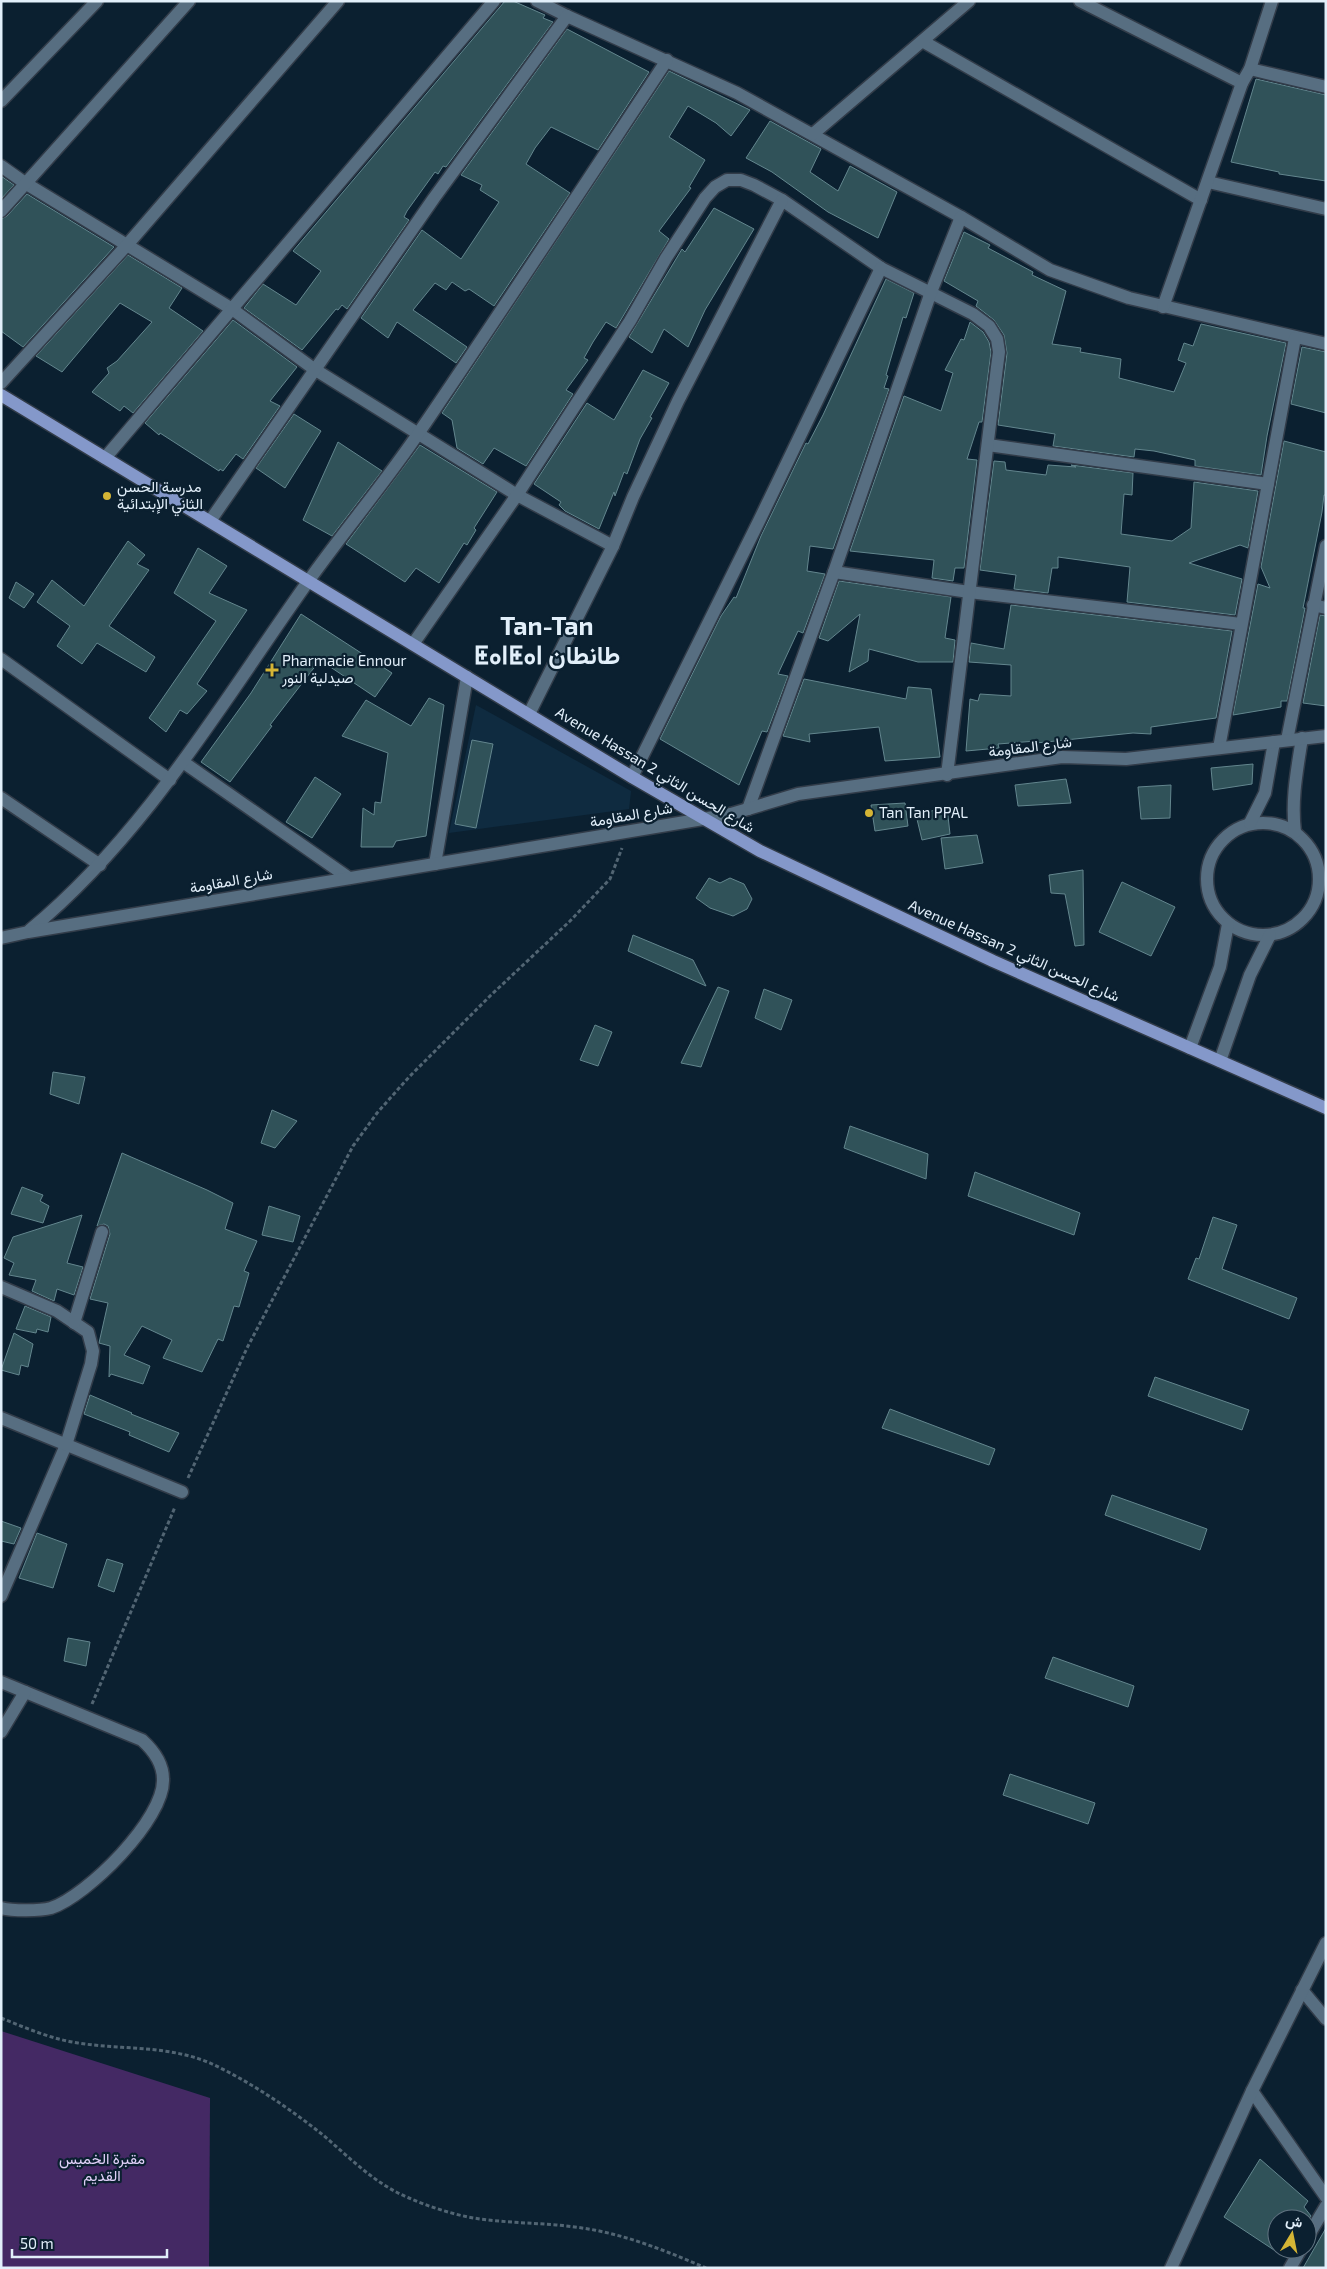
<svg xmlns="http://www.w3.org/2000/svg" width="1327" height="2269" font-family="'Exo 2',Vazirmatn,'Noto Sans Tifinagh',sans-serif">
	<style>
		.built { fill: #0f2b40 }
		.green { fill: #442964 }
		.building { fill: #305259; stroke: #63868e }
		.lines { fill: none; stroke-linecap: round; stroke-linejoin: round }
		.minor-casing { stroke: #323c49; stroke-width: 15 }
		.major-casing { stroke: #323c49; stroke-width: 15 }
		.path { stroke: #526573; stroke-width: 3; stroke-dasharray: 4 2.5; stroke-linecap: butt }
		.minor { stroke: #576e81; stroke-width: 12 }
		.major { stroke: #8498ca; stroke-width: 12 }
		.poi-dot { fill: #d5b535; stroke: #0b2030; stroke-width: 2 }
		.labels { text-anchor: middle; stroke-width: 4.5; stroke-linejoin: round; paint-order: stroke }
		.poi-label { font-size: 15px; fill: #e2effa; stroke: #0b2030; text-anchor: start }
		.street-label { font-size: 15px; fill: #e2effa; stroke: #0b2030 }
		.park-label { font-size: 15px; fill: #e1d1f9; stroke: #0b2030 }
		.town-label { font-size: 25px; font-weight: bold; fill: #e2effa; stroke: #0b2030 }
	</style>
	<rect width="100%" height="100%" fill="#0b2030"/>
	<path class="built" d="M 476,705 L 631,791 L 629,809 L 449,833 Z"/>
	<path class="green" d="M 1,2031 L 210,2098 L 209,2268 L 1,2268 Z"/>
	<g class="building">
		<path d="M 505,1 L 513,1 L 545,15 L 543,18 L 553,22 L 446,167 L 443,166 L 438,174 L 435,172 L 407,211 L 404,217 L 409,220 L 347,309 L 342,305 L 338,310 L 336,309 L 302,350 L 244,308 L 263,284 L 296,305 L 321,271 L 293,251 Z"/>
		<path d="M 567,29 L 649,72 L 598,150 L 551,127 L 535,148 L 526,164 L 570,193 L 494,306 L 469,289 L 465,291 L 452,282 L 446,290 L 435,283 L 413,310 L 467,347 L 456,363 L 397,322 L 388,338 L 361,318 L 422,230 L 461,259 L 499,202 L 480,190 L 482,185 L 461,175 Z"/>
		<path d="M 669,71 L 750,110 L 731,136 L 716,123 L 688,106 L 669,137 L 705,160 L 689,187 L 691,188 L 659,231 L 669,239 L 616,328 L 606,322 L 593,342 L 584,358 L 588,360 L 566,390 L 573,394 L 526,466 L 494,448 L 483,464 L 457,448 L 452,420 L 442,413 Z"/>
		<path d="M 1256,79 L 1326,95 L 1326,181 L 1279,174 L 1279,172 L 1231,162 Z"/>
		<path d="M 770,121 L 821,149 L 810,172 L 838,191 L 850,166 L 897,192 L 878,238 L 828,212 L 772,172 L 746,158 Z"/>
		<path d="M 1,176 L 14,185 L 1,199 Z"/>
		<path d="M 27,194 L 114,247 L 23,347 L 1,331 L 1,219 L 7,216 Z"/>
		<path d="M 714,208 L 754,229 L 705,310 L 688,347 L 664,329 L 652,353 L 629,337 L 682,249 L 685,252 Z"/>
		<path d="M 964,232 L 990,245 L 988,248 L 1033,272 L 1032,275 L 1066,291 L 1052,344 L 1081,348 L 1080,352 L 1121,359 L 1119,378 L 1174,392 L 1186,363 L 1178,360 L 1184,343 L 1193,346 L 1201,324 L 1286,343 L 1267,436 L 1261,475 L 1195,466 L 1195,460 L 1154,451 L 1135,449 L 1134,457 L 1053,446 L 1055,434 L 998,425 L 1007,353 L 1004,335 L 994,320 L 976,306 L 978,301 L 944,281 Z"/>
		<path d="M 128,255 L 182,288 L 169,308 L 203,331 L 133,413 L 124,406 L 120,411 L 92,392 L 109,373 L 107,368 L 117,361 L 152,322 L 120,303 L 62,372 L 36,356 Z"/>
		<path d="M 886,279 L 914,293 L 906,318 L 903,317 L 886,375 L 888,376 L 884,388 L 889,389 L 833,549 L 810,546 L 807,571 L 825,574 L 803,633 L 798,631 L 778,674 L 788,676 L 767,732 L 762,731 L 739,785 L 660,739 L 721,616 L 734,597 L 736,598 L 761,536 L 806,443 L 808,444 L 823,415 Z"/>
		<path d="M 233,320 L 297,367 L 270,401 L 280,406 L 243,459 L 236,454 L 223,471 L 220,469 L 219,471 L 160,433 L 159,435 L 145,423 Z"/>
		<path d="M 970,322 L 983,332 L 989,342 L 991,352 L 982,422 L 979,422 L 967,459 L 977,460 L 964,568 L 955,568 L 953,581 L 932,578 L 934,560 L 850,551 L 904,396 L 941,411 L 953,373 L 945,370 L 961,339 L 964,340 Z"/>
		<path d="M 1302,347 L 1326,352 L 1326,413 L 1291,404 Z"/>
		<path d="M 643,370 L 669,383 L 650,417 L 652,418 L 640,439 L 627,474 L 624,472 L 615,496 L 614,492 L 599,529 L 565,511 L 559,505 L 561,502 L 534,484 L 587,403 L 614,420 Z"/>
		<path d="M 294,414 L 321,431 L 285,488 L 256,468 Z"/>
		<path d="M 1284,441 L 1326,452 L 1326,495 L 1324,495 L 1322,512 L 1303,608 L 1305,608 L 1287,701 L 1281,701 L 1281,707 L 1233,715 L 1258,584 L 1270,588 L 1261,567 Z"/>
		<path d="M 338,442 L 382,471 L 332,536 L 303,520 Z"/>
		<path d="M 420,445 L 497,492 L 474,528 L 476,530 L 467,545 L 464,543 L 439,583 L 416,568 L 405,582 L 346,544 Z"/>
		<path d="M 994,461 L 1005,462 L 1006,470 L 1046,475 L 1048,465 L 1076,467 L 1071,465 L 1133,473 L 1132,495 L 1124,494 L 1121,534 L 1172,541 L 1191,528 L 1194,482 L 1258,491 L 1248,548 L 1240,545 L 1189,563 L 1242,579 L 1235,615 L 1127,602 L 1130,567 L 1058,557 L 1058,568 L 1052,568 L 1048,593 L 1014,589 L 1016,575 L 980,570 Z"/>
		<path d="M 128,541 L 145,555 L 137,564 L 149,570 L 109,626 L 155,657 L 146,672 L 97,643 L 82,664 L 57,646 L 70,626 L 37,602 L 52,580 L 84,606 Z"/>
		<path d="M 198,548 L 227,566 L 209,593 L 247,610 L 197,684 L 207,691 L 187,714 L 180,710 L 166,732 L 149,718 L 216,621 L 174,593 Z"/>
		<path d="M 839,581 L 951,597 L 945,638 L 955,640 L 953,662 L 918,662 L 869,649 L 868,661 L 849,672 L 860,614 L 828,641 L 819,638 Z"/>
		<path d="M 16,582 L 34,594 L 24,608 L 9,598 Z"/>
		<path d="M 1011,605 L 1232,631 L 1216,718 L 1151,727 L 1151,734 L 1133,733 L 1036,743 L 1036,741 L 998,744 L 999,748 L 966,751 L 970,699 L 978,701 L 980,694 L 1011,696 L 1011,665 L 969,662 L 971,643 L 1004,649 Z"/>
		<path d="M 301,614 L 392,673 L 375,697 L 320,660 L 270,725 L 272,726 L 230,782 L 201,762 L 251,693 Z"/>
		<path d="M 1320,615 L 1326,616 L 1326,706 L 1303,703 Z"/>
		<path d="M 804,679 L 906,699 L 908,687 L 931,689 L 940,757 L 885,761 L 879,727 L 809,734 L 810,742 L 783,736 Z"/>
		<path d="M 429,698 L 444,705 L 426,836 L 396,841 L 393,847 L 361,847 L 363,808 L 374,815 L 375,802 L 381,803 L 388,753 L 342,736 L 366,700 L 411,726 Z"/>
		<path d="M 472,740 L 493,744 L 476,828 L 455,824 Z"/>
		<path d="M 1253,764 L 1252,784 L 1213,790 L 1211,768 Z"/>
		<path d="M 315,777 L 341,794 L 312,838 L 286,822 Z"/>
		<path d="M 1066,779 L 1071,803 L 1018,806 L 1015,785 Z"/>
		<path d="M 1171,785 L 1170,818 L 1141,819 L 1138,787 Z"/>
		<path d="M 905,803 L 908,826 L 875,831 L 871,805 Z"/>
		<path d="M 947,807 L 950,834 L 922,840 L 916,815 Z"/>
		<path d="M 977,835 L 983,863 L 945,869 L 941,838 Z"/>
		<path d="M 1083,870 L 1084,945 L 1075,946 L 1065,894 L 1051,893 L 1049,875 Z"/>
		<path d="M 709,878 L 720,883 L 730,878 L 744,884 L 752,899 L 747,909 L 733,916 L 710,908 L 696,898 Z"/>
		<path d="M 1122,882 L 1175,907 L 1151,956 L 1099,932 Z"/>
		<path d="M 633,935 L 693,960 L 706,986 L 628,951 Z"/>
		<path d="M 718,987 L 729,991 L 701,1067 L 681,1063 Z"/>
		<path d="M 764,989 L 792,1000 L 781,1030 L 755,1018 Z"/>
		<path d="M 595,1025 L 612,1032 L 598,1066 L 580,1060 Z"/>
		<path d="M 53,1072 L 85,1077 L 79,1104 L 50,1094 Z"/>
		<path d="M 272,1110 L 297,1121 L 275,1148 L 261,1143 Z"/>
		<path d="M 850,1126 L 928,1154 L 926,1179 L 844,1148 Z"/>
		<path d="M 122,1153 L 207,1190 L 233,1203 L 225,1229 L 257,1241 L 244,1271 L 249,1273 L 239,1307 L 234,1306 L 223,1341 L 218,1339 L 202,1372 L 163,1358 L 172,1340 L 142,1326 L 124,1355 L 150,1366 L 143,1384 L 111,1374 L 109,1377 L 110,1346 L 99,1343 L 108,1303 L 90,1299 L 110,1234 L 108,1226 L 104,1224 L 97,1226 Z"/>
		<path d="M 975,1172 L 1080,1213 L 1074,1235 L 968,1196 Z"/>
		<path d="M 22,1187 L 43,1195 L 40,1201 L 49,1206 L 43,1223 L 11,1214 Z"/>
		<path d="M 269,1206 L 300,1216 L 293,1242 L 262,1235 Z"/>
		<path d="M 82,1215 L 67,1263 L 83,1267 L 74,1295 L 57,1289 L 54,1301 L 32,1291 L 36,1280 L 9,1275 L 14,1263 L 4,1258 L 13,1237 Z"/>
		<path d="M 1213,1217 L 1237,1225 L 1222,1269 L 1297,1298 L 1289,1319 L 1188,1279 L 1196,1258 L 1199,1259 Z"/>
		<path d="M 25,1306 L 51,1317 L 48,1332 L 37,1329 L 36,1333 L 16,1329 Z"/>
		<path d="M 14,1333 L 33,1344 L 28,1367 L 21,1365 L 19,1375 L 1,1370 Z"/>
		<path d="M 1155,1377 L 1249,1410 L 1242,1430 L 1148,1396 Z"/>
		<path d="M 90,1395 L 132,1413 L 131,1414 L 179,1433 L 169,1452 L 129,1435 L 130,1432 L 84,1414 Z"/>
		<path d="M 890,1409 L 995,1449 L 989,1465 L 882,1428 Z"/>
		<path d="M 1112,1495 L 1207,1529 L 1200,1550 L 1105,1515 Z"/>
		<path d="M 1,1521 L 21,1528 L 14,1544 L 1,1541 Z"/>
		<path d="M 37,1533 L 67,1544 L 53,1588 L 19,1578 Z"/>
		<path d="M 107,1559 L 123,1564 L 114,1592 L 98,1586 Z"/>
		<path d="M 68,1638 L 90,1642 L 86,1666 L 64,1661 Z"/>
		<path d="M 1053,1657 L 1134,1686 L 1128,1707 L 1045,1678 Z"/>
		<path d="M 1010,1774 L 1095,1803 L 1088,1824 L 1003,1795 Z"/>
		<path d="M 1260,2159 L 1308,2201 L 1304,2207 L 1311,2216 L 1309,2219 L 1277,2219 L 1277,2252 L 1224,2217 Z"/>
		<path d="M 1326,2228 L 1326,2268 L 1303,2268 Z"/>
	</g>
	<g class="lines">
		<defs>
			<g id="minor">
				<path d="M 537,1 L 567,16 L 737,93 L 961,217 L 1050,270 L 1129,298 L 1326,344"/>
				<path d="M 1080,1 L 1242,83"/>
				<path d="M 924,42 L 1201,200"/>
				<path d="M 1250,69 L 1326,87"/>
				<path d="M 1,101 L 97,1"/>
				<path d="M 813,134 L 969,1"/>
				<path d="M 1,166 L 25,183 L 232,309 L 314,369 L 517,495 L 613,546"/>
				<path d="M 1208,182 L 1326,209"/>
				<path d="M 1,211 L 189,1"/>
				<path d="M 1163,307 L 1242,83 L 1250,69 L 1272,1"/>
				<path d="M 1,383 L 127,245 L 338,1"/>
				<path d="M 988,445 L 1268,484"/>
				<path d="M 105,458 L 494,1"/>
				<path d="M 210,521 L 434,198 L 567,16"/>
				<path d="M 834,572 L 969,592 L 1241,624"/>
				<path d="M 1313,605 L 1326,608"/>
				<path d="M 413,644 L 517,495 L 630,321 L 666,258 L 705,198 L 715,187 L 727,180 L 741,180 L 754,185 L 782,200 L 881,268 L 973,314 L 989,326 L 997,339 L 999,352 L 997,367 L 947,775"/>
				<path d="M 1,659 L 170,780"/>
				<path d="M 529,714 L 613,546 L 633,497 L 678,401 L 782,200"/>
				<path d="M 1287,740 L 1326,546"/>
				<path d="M 1219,748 L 1295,338"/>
				<path d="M 183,762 L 349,878"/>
				<path d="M 632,777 L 759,521 L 881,268"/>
				<path d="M 1,798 L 100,865"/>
				<path d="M 748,809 L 834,572 L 931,292 L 961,217"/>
				<circle cx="1263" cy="879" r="56"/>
				<path d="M 1250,823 L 1265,793 L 1274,742"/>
				<path d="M 1295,832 C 1291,800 1297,770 1302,738"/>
				<path d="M 435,864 L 467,677"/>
				<path d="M 30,930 C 145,835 221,704 307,583 C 343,532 385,483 420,431 C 504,308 585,184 667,60"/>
				<path d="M 1,938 L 28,932 L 703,819 L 731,814 L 798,794 L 1062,757 L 1126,759 L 1326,736"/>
				<path d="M 1190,1048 L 1220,967 L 1228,924"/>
				<path d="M 1220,1061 L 1250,975 L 1270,935"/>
				<path d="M 1,1287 L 57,1311 L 88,1332 L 93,1351 L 91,1364 L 66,1445 L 1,1596"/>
				<path d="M 74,1323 L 102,1232"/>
				<path d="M 1,1418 L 182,1492"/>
				<path d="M 1,1682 L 142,1740 C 153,1750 163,1763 163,1779 C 165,1819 87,1896 51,1908 C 40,1911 12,1911 1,1908"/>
				<path d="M 1,1732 L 25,1692"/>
				<path d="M 1302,1990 L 1326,2019"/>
				<path d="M 1252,2091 L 1326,2197"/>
				<path d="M 1307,2238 L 1326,2206"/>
				<path d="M 1171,2268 L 1252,2091 L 1326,1943"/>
				<path d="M 1290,2268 L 1301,2249"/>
			</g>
			<path id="major" d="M 1,395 L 632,777 L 760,851 L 993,961 L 1326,1108"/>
		</defs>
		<use href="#minor" class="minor-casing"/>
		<use href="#major" class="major-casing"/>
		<g class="path">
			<path d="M 188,1478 L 247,1348 L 353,1146 L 377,1113 L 409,1077 L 490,996 L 570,921 L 610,879 L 622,848"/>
			<path d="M 92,1704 L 175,1507"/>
			<path d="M 1,2018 C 26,2028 51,2039 78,2043 C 122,2050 168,2045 210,2063 C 249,2081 289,2108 323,2135 C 350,2158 375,2184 409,2198 C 427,2206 449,2213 468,2217 C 505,2224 544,2222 582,2228 C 625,2234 666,2251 706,2268"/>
		</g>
		<use href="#minor" class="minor"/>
		<use href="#major" class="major"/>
	</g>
	<g class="poi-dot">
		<circle cx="107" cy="496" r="5"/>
		<path d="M269.5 662.5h5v5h5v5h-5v5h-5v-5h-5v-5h5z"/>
		<circle cx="869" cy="813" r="5"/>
	</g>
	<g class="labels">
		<g class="poi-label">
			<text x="117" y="492">مدرسة الحسن<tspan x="117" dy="17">الثاني الإبتدائية</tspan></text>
			<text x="282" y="666">Pharmacie Ennour<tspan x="282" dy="17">صيدلية النور</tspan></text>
			<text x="879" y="818">Tan Tan PPAL</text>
		</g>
		<g class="street-label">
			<text transform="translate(1030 747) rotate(-7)" y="5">شارع المقاومة</text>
			<text transform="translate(655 770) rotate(31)" y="5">Avenue Hassan 2 شارع الحسن الثاني</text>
			<text transform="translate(631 815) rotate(-10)" y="5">شارع المقاومة</text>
			<text transform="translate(231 881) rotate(-10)" y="5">شارع المقاومة</text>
			<text transform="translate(1014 951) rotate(24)" y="5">Avenue Hassan 2 شارع الحسن الثاني</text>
		</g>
		<g class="park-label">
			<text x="102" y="2164">مقبرة الخميس<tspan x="102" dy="17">القديم</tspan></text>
		</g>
		<g class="town-label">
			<text x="547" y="635">Tan-Tan<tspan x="547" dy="29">ⵟⴰⵏⵟⴰⵏ طانطان</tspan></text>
		</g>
	</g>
	<rect width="1327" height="2269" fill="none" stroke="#e2effa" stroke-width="5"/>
	<g transform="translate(1292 2234) rotate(10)"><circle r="24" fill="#0b2030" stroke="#617381"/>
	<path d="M0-4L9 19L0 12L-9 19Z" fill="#d5b535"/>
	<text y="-8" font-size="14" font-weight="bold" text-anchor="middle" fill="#e2effa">ش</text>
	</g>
	<path d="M12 2249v8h155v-8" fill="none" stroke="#e2effa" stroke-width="2.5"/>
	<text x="20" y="2249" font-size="15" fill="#e2effa" stroke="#0b2030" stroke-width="4" paint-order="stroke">50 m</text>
</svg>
